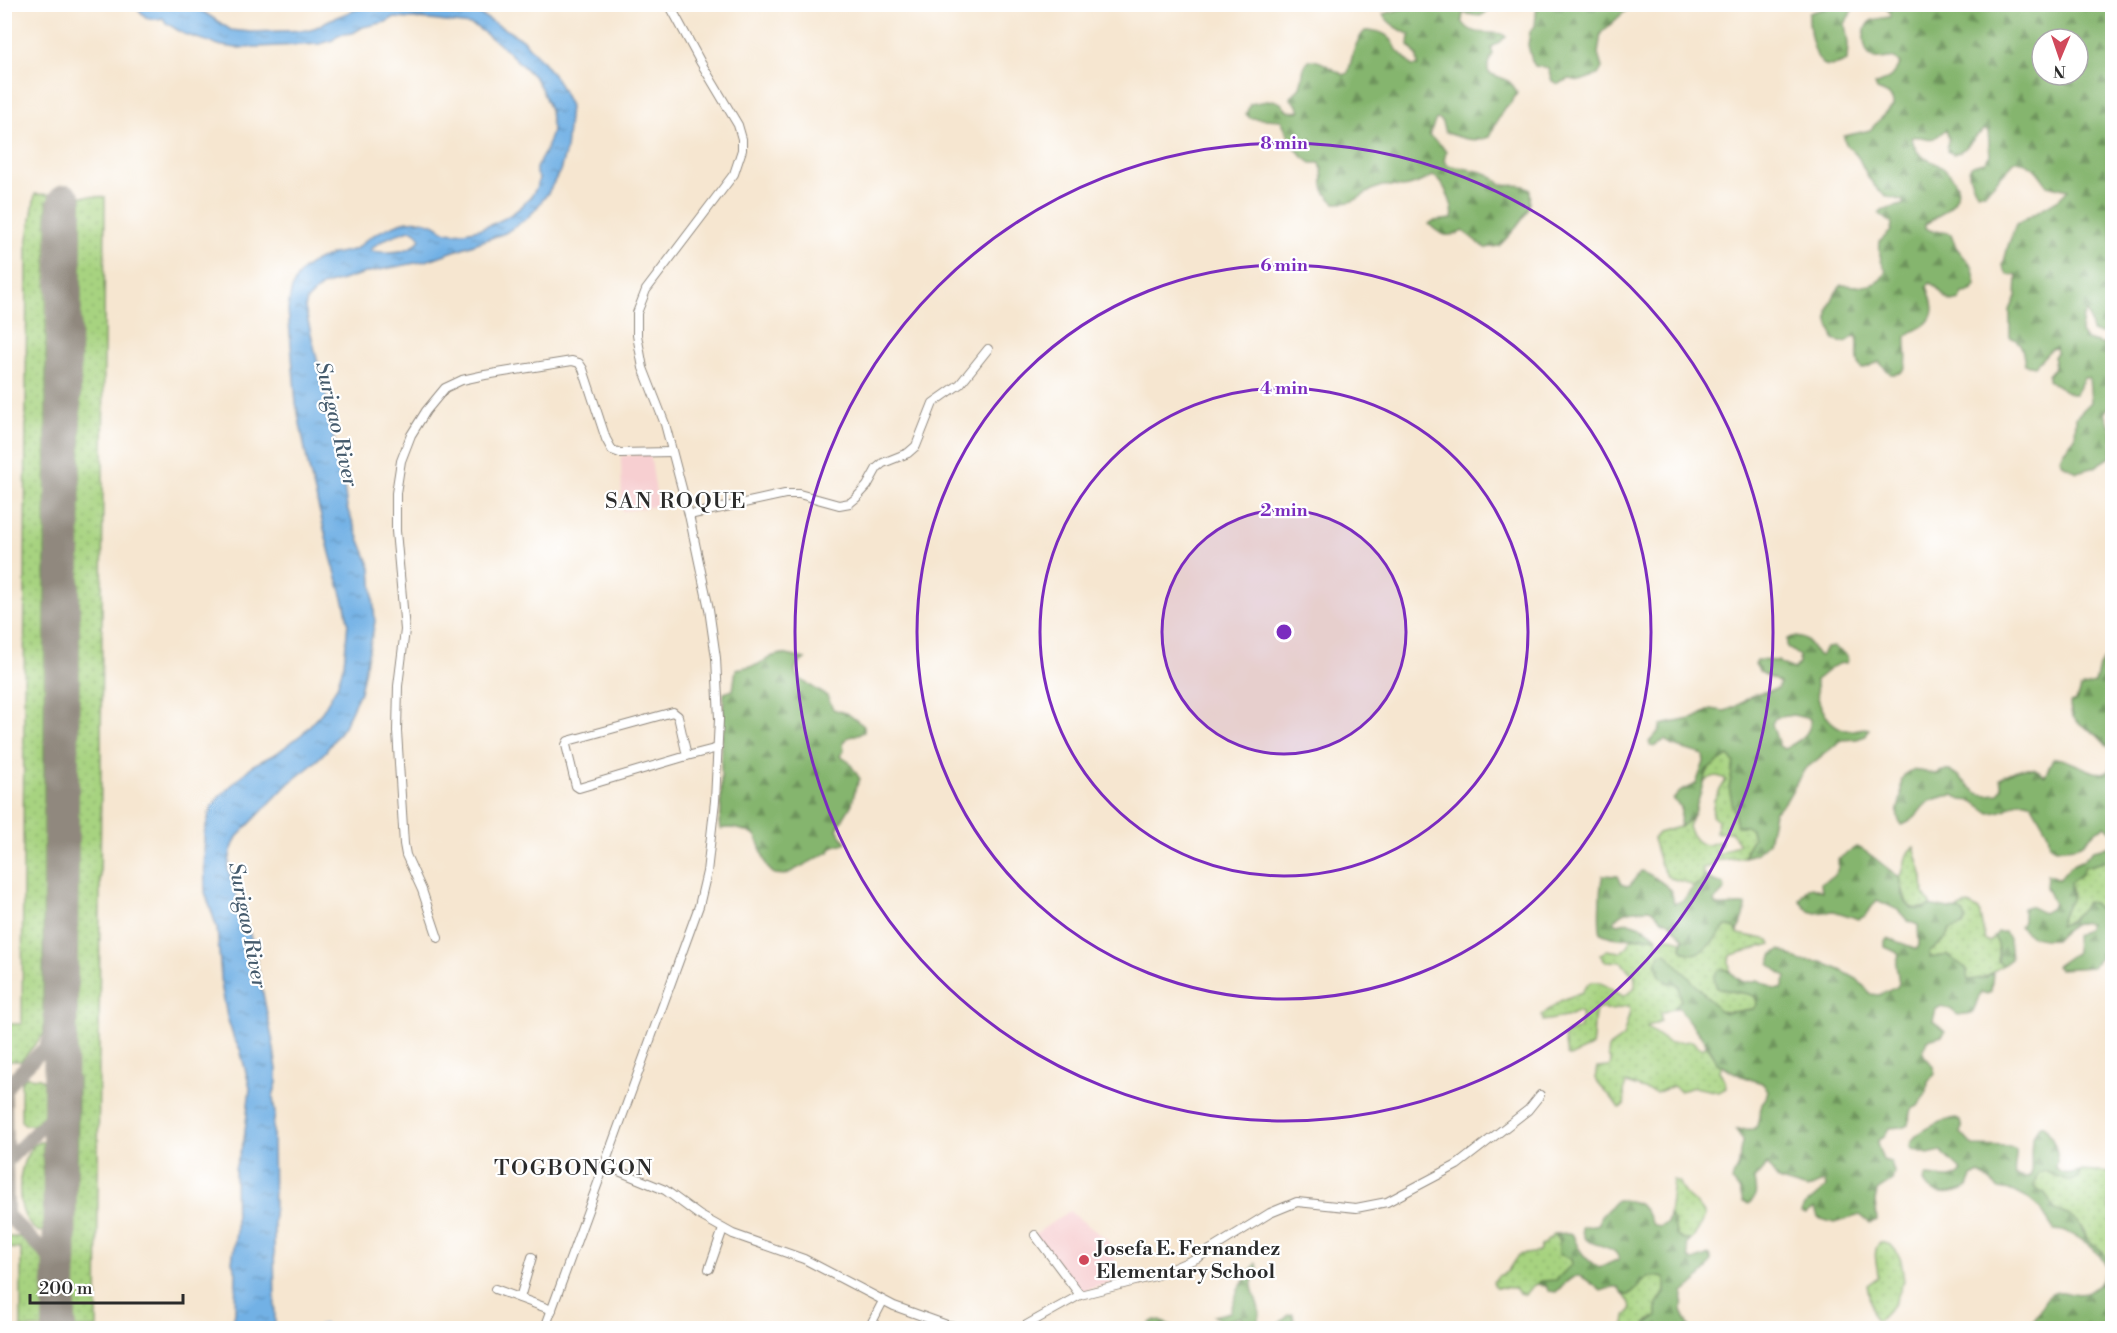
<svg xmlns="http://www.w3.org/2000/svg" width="2117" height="1333" font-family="'Libre Bodoni',serif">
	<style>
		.built { fill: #f7cfd1 }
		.grass { fill: url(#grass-dots); stroke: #697f56; stroke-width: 1.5 }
		.forest { fill: url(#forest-firs); stroke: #58704c; stroke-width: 1.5; fill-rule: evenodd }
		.water { fill: url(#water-ripples); stroke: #4e6e88; stroke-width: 1.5; fill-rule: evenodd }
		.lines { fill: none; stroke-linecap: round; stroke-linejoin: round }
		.stream { stroke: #72b1e5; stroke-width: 1.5 }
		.taxiway { stroke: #90887e; stroke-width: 14 }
		.runway { stroke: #90887e; stroke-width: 34 }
		.minor-casing { stroke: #90887e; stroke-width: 10 }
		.minor { stroke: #fff; stroke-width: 8 }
		.ring { fill: none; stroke: #7b2cbf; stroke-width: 3 }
		.poi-dot { fill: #d1495b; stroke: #fff; stroke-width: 2 }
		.labels { text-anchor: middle; stroke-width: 4.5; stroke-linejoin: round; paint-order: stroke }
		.poi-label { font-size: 20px; font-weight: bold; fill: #2b2b2b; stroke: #fff; text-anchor: start }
		.water-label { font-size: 21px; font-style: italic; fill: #445a6c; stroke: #fff }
		.quarter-label { font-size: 22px; letter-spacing: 1.5px; fill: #2b2b2b; stroke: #fff }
		.centre { fill: #7b2cbf; stroke: #fff; stroke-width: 3 }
		.ring-label { font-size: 18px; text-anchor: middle; font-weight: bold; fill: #7b2cbf; stroke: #fff; stroke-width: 4.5; stroke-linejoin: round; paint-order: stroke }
	</style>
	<defs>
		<pattern id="grass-dots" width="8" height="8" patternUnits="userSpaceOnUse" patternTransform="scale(1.5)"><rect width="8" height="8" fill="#a7d380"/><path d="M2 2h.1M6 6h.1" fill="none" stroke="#90b56f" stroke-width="1.8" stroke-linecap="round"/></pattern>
		<pattern id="forest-firs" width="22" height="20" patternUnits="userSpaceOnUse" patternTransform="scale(1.5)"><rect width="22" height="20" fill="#85b56e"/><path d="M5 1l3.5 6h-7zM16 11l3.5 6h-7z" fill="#6d935b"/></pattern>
		<pattern id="water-ripples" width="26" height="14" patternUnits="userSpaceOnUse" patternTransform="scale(1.5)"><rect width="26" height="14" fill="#72b1e5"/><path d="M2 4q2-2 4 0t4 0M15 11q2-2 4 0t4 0" fill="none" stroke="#5e90ba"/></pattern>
	</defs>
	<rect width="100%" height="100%" fill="#fff"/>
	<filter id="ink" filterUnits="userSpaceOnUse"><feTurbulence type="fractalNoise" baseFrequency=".0167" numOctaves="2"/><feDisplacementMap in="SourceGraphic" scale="12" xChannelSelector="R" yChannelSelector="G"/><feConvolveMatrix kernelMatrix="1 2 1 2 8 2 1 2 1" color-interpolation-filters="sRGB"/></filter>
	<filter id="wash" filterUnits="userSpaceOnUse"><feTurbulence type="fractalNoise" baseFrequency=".008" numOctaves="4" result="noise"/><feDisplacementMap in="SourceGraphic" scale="24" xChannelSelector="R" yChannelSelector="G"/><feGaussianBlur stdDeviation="1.35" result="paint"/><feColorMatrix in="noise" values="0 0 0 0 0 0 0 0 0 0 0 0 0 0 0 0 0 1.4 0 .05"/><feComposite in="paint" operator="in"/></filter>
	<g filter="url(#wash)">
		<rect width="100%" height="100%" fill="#f6e6d0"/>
		<g class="built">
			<path d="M 650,454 L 658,506 L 622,511 L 621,456 Z"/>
			<path d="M 1069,1211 L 1108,1241 L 1122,1280 L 1078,1292 L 1034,1235 Z"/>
		</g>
		<g class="grass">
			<path d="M 35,194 L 105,197 L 97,1328 L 73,1328 L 74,1177 L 77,1177 L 78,1077 L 72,1076 L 72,1010 L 77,1010 L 81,201 L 47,201 L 43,1010 L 49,1011 L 49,1020 L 44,1020 L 44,1034 L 21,1061 L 5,1061 L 5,1024 L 22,1024 L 27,245 Z"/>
			<path d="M 1728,756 L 1735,762 C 1734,770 1730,778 1730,786 C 1729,801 1740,821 1751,830 L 1753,838 L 1746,850 L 1745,857 L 1714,861 L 1712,866 L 1702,868 L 1704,875 L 1703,881 L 1693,887 C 1687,880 1679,882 1671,878 C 1660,872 1657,850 1653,839 L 1658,833 L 1679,827 L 1691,819 L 1688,827 C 1691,835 1698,845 1707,845 C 1711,845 1717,841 1722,841 L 1721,845 L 1715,852 L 1718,855 L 1739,844 L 1731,832 L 1716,833 L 1718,821 L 1712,816 L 1714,800 L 1726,780 C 1718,774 1713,776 1705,781 C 1706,766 1716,763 1728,756 Z"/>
			<path d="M 1914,847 L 1923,877 L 1924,895 L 1931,905 C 1903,916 1906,898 1900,877 C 1907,867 1902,854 1914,847 Z"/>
			<path d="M 2112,860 L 2112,916 L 2104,915 L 2093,903 C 2079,909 2073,921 2059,926 L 2059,922 L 2072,895 L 2070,883 L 2081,874 L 2084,867 Z"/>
			<path d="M 1968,904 L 1979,910 L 1985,940 L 1990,942 L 1994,937 C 2000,945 2000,952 1998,961 L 2003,965 C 1991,973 1982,981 1967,980 L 1967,970 L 1941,956 L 1930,958 L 1929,953 L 1945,940 L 1950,930 L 1956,927 L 1964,914 L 1958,909 Z"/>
			<path d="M 1730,925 L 1734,927 L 1739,934 L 1769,940 L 1771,944 L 1732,955 L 1729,959 L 1730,971 L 1723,969 L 1733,992 L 1750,994 L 1756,997 L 1757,1004 L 1753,1009 C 1742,1009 1730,1015 1719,1010 L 1666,954 L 1665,982 L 1679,986 L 1681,1000 L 1674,1008 L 1661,1013 L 1661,1021 L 1646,1027 L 1669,1043 L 1692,1041 L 1702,1049 L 1706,1044 L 1715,1057 L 1717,1063 L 1722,1066 L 1719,1071 L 1725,1080 L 1726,1088 L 1719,1092 L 1694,1087 L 1680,1091 L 1673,1086 L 1656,1093 L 1626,1083 C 1622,1091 1626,1098 1624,1106 L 1619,1108 C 1615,1103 1612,1097 1607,1093 C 1599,1085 1593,1080 1597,1068 L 1609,1067 L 1611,1063 L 1608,1055 L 1609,1047 L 1623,1037 L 1630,1011 L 1629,1006 C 1622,1005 1617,1010 1611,1010 C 1605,1010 1603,1007 1597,1008 C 1592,1019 1595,1034 1592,1046 L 1570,1057 L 1567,1055 L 1564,1037 L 1567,1033 L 1579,1029 L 1582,1015 L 1579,1011 L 1566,1017 L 1543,1021 L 1542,1015 L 1560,1001 L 1582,992 C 1592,971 1609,988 1623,996 C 1632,992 1636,989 1636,978 L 1621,962 L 1605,961 L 1600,955 L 1607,950 L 1620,952 L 1628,946 L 1631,939 L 1649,937 L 1657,938 L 1659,946 L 1667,937 L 1682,941 L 1681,948 L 1685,952 L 1717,936 L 1726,926 Z"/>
			<path d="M 26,1077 L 40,1078 L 44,1082 L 44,1115 L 34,1125 L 26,1125 L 21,1121 L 21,1082 Z"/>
			<path d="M 39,1142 L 43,1142 L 43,1176 L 47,1177 L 47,1227 L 45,1230 L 40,1232 C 12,1222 14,1155 39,1142 Z"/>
			<path d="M 2046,1170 L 2056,1177 L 2072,1181 L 2078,1177 L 2081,1171 L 2112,1173 L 2112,1189 L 2108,1203 L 2109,1208 L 2112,1209 L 2112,1288 L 2102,1282 L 2098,1285 L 2107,1269 L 2107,1262 L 2089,1242 L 2083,1229 L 2069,1216 L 2055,1210 L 2048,1198 L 2034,1187 C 2036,1178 2036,1173 2046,1170 Z"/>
			<path d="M 1673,1180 L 1679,1182 C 1684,1201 1698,1200 1705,1215 L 1701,1226 L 1691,1240 L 1683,1240 L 1676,1235 L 1674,1222 L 1669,1215 Z"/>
			<path d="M 1555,1234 L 1565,1255 L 1571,1259 L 1572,1265 C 1567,1269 1563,1275 1558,1279 C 1547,1287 1538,1275 1525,1295 L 1519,1293 L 1515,1288 L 1495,1287 L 1493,1282 L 1498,1276 L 1507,1272 C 1522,1249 1513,1257 1539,1252 L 1541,1246 Z"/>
			<path d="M 5,1237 L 20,1237 L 47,1263 L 46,1328 L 21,1328 L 21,1249 L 5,1248 Z"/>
			<path d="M 1880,1242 L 1891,1245 L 1896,1251 L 1901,1260 L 1904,1281 L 1895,1303 L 1878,1321 L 1875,1320 L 1873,1316 L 1867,1285 L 1878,1277 C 1878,1265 1871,1252 1880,1242 Z"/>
			<path d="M 1654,1275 L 1665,1279 C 1668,1297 1659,1295 1657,1307 C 1657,1310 1657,1313 1657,1317 L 1648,1321 L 1649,1328 L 1619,1328 L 1625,1324 L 1626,1316 L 1631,1309 L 1630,1303 L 1624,1295 L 1629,1295 L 1648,1277 Z"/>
		</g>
		<g class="forest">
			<path d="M 1823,4 L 1855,5 L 1845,24 L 1848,43 L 1847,61 C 1841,64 1830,68 1823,64 C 1813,57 1808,25 1809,13 L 1822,9 Z"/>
			<path d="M 1416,5 L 1494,5 C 1479,19 1483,17 1463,13 L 1462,21 C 1471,37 1488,31 1502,34 L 1506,37 L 1491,48 L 1493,54 C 1489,61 1486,65 1489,73 C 1502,79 1511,78 1517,93 L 1510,104 L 1504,108 L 1489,137 C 1474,143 1460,138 1445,132 L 1441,120 L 1436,119 L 1429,136 L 1441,145 L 1446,152 L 1444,161 L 1448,165 C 1462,169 1477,169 1490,175 C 1495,178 1496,182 1501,184 C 1511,188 1520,182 1529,188 C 1537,210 1512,232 1499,246 L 1485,248 L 1463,231 C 1448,238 1442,237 1429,224 L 1433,221 L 1452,219 C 1455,208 1444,180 1433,176 C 1421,181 1416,186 1402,187 C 1394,187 1387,184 1379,187 C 1359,194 1360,204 1335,203 C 1314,183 1328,184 1320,163 L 1311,163 L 1303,157 L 1293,145 L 1281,120 L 1250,118 L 1246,114 L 1250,104 L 1273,100 L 1281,103 C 1285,111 1292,113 1300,111 L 1298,106 L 1291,99 L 1291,96 C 1309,83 1297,72 1309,60 C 1323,59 1331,70 1344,75 L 1348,73 C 1352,59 1354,42 1365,31 C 1377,30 1388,33 1394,44 C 1396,47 1396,50 1399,52 C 1404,57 1408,60 1412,66 L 1418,66 L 1417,56 L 1409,46 L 1410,35 C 1401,30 1388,24 1383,14 Z"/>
			<path d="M 1537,5 L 1537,4 L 1632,5 L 1601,33 L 1598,54 L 1602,68 L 1598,75 L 1580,81 L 1569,79 L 1559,84 L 1552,81 L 1548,68 L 1535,66 L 1532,61 L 1528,45 L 1530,32 L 1535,26 Z"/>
			<path d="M 2054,5 L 2061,9 L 2069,5 L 2112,5 L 2112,327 C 2105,333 2101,335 2092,331 L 2087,311 L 2083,317 L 2081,333 L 2086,340 L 2105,345 L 2112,351 L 2112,403 L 2105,412 L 2112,433 L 2112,456 L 2095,467 L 2077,472 L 2064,465 L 2060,459 L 2063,452 L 2075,438 L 2076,417 L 2091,402 L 2089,378 L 2084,378 L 2075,394 L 2071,394 L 2048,380 L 2048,375 L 2054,368 L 2054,357 L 2057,352 L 2056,347 L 2050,350 L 2035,366 L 2025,364 C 2022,351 2024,342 2010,337 L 2010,310 L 2016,297 L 2017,275 L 2007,275 L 2003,266 L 2008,246 L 2016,224 L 2059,199 L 2068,190 L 2047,185 C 2038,172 2033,162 2015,161 L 1985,193 L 1978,193 C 1973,189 1974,186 1971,180 C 1965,166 1972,164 1985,162 L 1990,155 L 1988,131 L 1984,130 C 1971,138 1969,150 1953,154 L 1948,151 L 1947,145 L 1949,139 L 1946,129 C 1928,146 1931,135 1912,137 C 1915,160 1930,157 1944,169 C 1975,193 1947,212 1925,224 L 1925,228 C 1933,233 1942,230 1951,234 L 1956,247 L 1973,268 L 1976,285 L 1972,292 L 1963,293 L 1960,300 L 1952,302 C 1943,298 1940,287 1930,283 L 1927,286 C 1932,301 1939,315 1923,326 C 1917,330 1912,331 1906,336 C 1904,349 1915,376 1891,374 L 1879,362 L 1862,369 C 1854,361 1860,348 1857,336 L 1853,337 C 1846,343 1843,344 1834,340 C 1833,333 1829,328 1828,321 C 1826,311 1834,292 1842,285 C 1858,286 1880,290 1886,270 C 1879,262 1879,251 1880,241 L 1891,231 L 1892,223 L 1879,214 L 1881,211 L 1902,205 L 1904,202 C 1898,198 1889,199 1883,194 C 1871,185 1865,171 1859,159 C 1854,150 1844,147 1844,136 L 1870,130 L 1893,106 C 1894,96 1885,93 1877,90 L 1875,85 L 1889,79 L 1900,64 L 1894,58 C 1888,57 1881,60 1875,59 C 1862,55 1860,28 1871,21 C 1876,18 1884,18 1890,17 L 1891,13 L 1882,5 ZM 2042,39 L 2078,39 L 2078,75 L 2042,75 Z"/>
			<path d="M 1793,637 C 1810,637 1809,645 1818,656 L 1822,655 L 1826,648 L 1834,647 L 1846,655 L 1848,660 L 1846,663 C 1834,662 1825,674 1816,680 C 1815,699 1826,726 1847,730 C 1855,732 1861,726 1869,729 L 1866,736 L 1857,739 L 1842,740 L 1804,770 L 1786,801 L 1774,812 L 1768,843 L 1757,853 L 1745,857 L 1746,850 L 1753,838 L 1751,830 L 1746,826 L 1737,826 L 1729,788 L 1734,762 L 1728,756 L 1707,770 C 1703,781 1698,809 1691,818 C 1688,821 1683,824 1680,827 L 1681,807 L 1673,800 C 1683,786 1685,791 1696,784 L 1704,762 L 1703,755 L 1671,745 L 1665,740 L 1654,746 L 1651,746 L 1649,742 L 1659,731 L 1661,725 L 1695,718 L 1711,709 L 1725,711 L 1735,707 L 1755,694 L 1777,689 L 1780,683 L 1760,672 L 1755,664 L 1757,660 L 1778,661 L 1781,664 L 1794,669 L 1799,664 L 1799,656 L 1787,647 L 1787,639 ZM 1793,715 L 1810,719 C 1812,735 1797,742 1784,749 L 1779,746 L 1772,724 L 1775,718 Z"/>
			<path d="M 2110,652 L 2112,652 L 2112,748 C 2103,745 2101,737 2093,732 C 2080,724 2070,721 2070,703 L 2076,701 L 2080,688 L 2095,684 L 2099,666 Z"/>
			<path d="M 782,654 L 805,659 L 797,665 L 795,671 L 801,680 L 827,696 L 833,709 L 848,714 L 864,726 L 864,732 L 847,738 L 843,743 L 844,751 L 840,756 L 849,762 L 860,779 L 855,789 L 852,804 L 837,829 L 846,843 L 834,846 L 829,852 L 785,875 L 774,874 L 767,867 L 756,836 C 745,830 733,826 720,829 L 719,822 L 721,814 L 721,749 L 724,693 L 733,690 L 736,669 L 757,665 L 773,656 Z"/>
			<path d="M 2112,751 L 2112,832 L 2105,826 L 2097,830 L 2083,844 L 2075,847 L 2055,849 L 2050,846 L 2048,833 L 2031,803 C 2019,797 2016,804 2006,809 C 2001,812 1996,812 1990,813 L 1973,801 L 1961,800 L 1954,795 C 1945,796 1934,798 1926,804 C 1916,813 1916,821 1901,825 C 1895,814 1898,809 1901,798 C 1902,792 1900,785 1902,779 C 1908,764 1926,773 1936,774 C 1956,762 1964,787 1980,794 C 1986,796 1991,794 1998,794 L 2002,788 L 2000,779 C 2008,773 2022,766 2033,768 C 2037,769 2041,773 2045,776 C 2049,770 2049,763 2054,758 C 2073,758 2090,777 2109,772 Z"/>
			<path d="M 2112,846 L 2112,860 L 2084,867 L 2081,874 L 2070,883 L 2071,900 L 2062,915 L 2059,926 L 2071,921 L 2087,902 L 2093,903 L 2104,915 L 2112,916 L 2112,941 L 2110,951 L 2098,960 L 2092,967 L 2059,969 L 2056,966 L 2076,952 L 2075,936 L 2087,928 L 2089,923 C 2077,920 2064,930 2056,939 C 2041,940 2032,939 2020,927 L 2023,921 L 2023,908 L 2029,906 L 2043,913 L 2050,909 L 2054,904 L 2046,887 L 2047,874 L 2059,879 L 2070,866 L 2082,861 L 2093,850 Z"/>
			<path d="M 1856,847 C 1866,848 1888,871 1900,877 C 1903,890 1902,911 1920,909 C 1926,908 1929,905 1934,906 C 1943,907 1949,911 1958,909 L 1964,914 L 1966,920 L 1963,926 L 1950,930 L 1945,939 L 1929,953 L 1930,958 L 1947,955 C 1952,960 1966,966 1967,970 C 1967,973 1967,977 1968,980 L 1984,978 L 1993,973 L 1991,991 L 1987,994 L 1981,992 C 1977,999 1976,1007 1972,1013 L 1958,1015 L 1950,1009 L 1942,1006 L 1936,1009 L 1933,1021 L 1945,1032 L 1942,1036 L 1928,1040 C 1915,1060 1932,1055 1935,1073 L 1928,1082 L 1927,1092 L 1918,1106 L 1912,1109 L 1908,1124 L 1902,1127 L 1889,1128 L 1884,1137 L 1878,1140 L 1877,1144 L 1883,1160 L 1891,1162 L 1894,1172 L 1892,1181 L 1877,1191 L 1875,1202 L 1877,1220 L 1870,1223 L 1860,1215 L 1834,1223 L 1818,1218 L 1815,1208 L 1806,1214 L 1801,1212 L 1804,1206 L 1826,1187 L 1825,1182 L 1820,1183 L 1807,1189 L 1778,1180 L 1767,1164 L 1754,1180 C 1756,1192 1758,1197 1748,1204 L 1743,1202 L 1740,1191 L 1732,1181 C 1732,1174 1736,1173 1738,1167 C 1741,1159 1738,1152 1743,1140 L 1736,1130 L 1754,1129 L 1757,1126 L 1762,1103 L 1766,1098 L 1768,1090 L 1762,1083 L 1741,1076 L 1717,1063 C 1712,1044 1689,1026 1680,1008 L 1674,1008 L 1681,1000 L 1679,986 C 1666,982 1658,979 1656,963 L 1660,954 L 1666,953 L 1719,1010 L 1725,1013 L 1753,1009 L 1757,1004 L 1756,997 C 1743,990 1729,994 1716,986 L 1714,977 L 1718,971 L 1723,969 C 1741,974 1734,987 1758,980 L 1775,989 L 1782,989 L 1786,977 L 1769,964 L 1773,954 L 1781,950 L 1801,961 L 1822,962 L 1842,971 L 1857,979 L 1871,994 L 1879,995 L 1897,987 L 1899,983 L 1896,964 L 1899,955 L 1896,952 L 1885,947 L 1885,941 L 1888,938 L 1917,949 L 1919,945 L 1918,925 L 1908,921 L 1898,910 L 1877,900 L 1865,916 L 1859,919 L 1834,911 L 1815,913 L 1809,911 L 1799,900 L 1808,888 L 1812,887 L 1822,891 L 1821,883 C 1833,878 1840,873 1838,859 Z"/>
			<path d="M 1641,871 C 1648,873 1666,884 1670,890 C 1673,894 1673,900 1674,904 C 1690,899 1685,894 1694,887 C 1696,884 1700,883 1703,881 L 1704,875 L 1711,880 L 1724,884 L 1725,890 L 1714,901 L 1715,905 C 1725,909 1734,903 1745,905 C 1746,914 1742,923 1737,931 L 1734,927 L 1726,926 C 1717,937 1697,966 1681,948 L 1684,939 L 1669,922 L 1662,919 L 1650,909 C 1637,910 1619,909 1614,922 L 1619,924 C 1631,919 1649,929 1657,938 C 1637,934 1620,943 1601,933 C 1598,925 1600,882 1603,875 L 1618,876 L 1622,884 L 1626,886 L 1630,885 Z"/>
			<path d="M 1998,932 L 2005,932 L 2009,939 L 2011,959 L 2003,965 L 1998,961 C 2000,952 2000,945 1994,937 Z"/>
			<path d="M 1956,1118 L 1960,1120 L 1962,1128 L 1960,1132 L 1973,1146 L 2009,1147 L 2016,1150 C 2017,1159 2013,1168 2015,1176 L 2027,1178 L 2031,1175 C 2033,1160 2026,1133 2043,1125 C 2048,1130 2056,1146 2057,1153 C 2058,1157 2055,1163 2055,1168 C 2063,1176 2070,1174 2081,1171 C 2072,1190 2058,1177 2046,1171 C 2036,1173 2036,1178 2034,1187 L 2045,1193 L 2055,1210 L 2070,1216 L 2078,1222 L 2089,1242 L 2100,1249 L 2106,1256 L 2107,1269 C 2101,1250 2073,1230 2054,1230 L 2039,1207 L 2032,1201 L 2015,1192 L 1999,1189 L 1980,1173 L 1972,1177 L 1968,1187 C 1955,1195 1931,1198 1924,1181 L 1926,1176 C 1939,1176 1953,1183 1962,1171 L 1941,1151 L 1928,1154 L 1912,1149 L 1910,1145 C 1913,1132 1943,1120 1956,1118 Z"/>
			<path d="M 1617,1200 C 1626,1200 1639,1201 1645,1210 C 1652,1219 1647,1224 1660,1227 L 1667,1223 L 1669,1215 L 1674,1222 L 1676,1235 L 1683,1240 L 1691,1240 L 1687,1244 L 1689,1259 L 1693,1261 L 1709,1255 L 1711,1261 C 1704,1275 1695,1284 1683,1293 L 1682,1311 L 1690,1328 L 1649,1328 L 1645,1324 L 1657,1317 L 1657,1304 L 1665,1293 L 1665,1279 L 1661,1276 L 1648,1277 L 1629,1295 L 1624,1295 L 1618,1287 L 1613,1287 L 1601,1291 C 1578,1273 1578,1269 1556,1292 L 1549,1291 L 1546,1286 L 1537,1284 L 1541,1281 L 1556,1280 L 1572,1264 L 1571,1259 L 1559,1254 L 1559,1240 L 1555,1234 L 1569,1233 L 1573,1235 C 1578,1250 1585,1259 1599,1268 L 1619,1259 C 1614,1240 1579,1250 1582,1227 L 1599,1224 L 1600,1217 Z"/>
			<path d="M 1256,1263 L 1258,1267 C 1256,1273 1251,1280 1252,1286 C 1255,1303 1265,1310 1255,1328 L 1237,1328 L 1241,1322 L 1241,1317 C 1227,1320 1226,1325 1214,1316 L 1230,1312 L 1238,1290 Z"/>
			<path d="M 2102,1282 L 2107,1282 L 2112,1288 L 2112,1316 L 2103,1328 L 2078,1328 L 2067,1325 L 2056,1328 L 2030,1328 L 2030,1323 C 2041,1315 2040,1303 2049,1296 C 2061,1286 2074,1297 2086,1293 C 2092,1291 2097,1285 2102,1282 Z"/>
			<path d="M 1293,1314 L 1294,1320 L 1288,1328 L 1274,1328 L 1289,1315 Z"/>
			<path d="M 1155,1320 L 1160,1321 L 1177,1328 L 1151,1327 L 1150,1323 Z"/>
		</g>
		<path class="water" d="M 420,4 L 453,7 L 474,11 L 522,39 L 544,63 L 557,80 L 570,106 L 566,150 L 560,171 L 548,193 L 535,210 L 526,219 L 505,233 L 426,261 L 369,272 L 322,286 L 307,300 L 305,308 L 325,393 L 330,407 L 337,466 L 344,486 L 347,508 L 371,568 L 375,622 L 360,692 L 344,726 L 326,751 L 312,765 L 289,783 L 237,837 L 231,851 L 228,869 L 253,944 L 273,1043 L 277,1069 L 277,1083 L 273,1096 L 275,1114 L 273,1127 L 275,1328 L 232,1328 L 235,1312 L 236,1272 L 232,1262 L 236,1231 L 235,1168 L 244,1140 L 250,1088 L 240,1049 L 234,1039 L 227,1017 L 222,989 L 217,928 L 205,892 L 204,834 L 210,811 L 217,799 L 253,765 L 277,753 L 302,734 L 322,712 L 337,686 L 344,664 L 348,622 L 345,605 L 331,557 L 308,465 L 296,403 L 288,310 C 291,277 302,264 333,254 C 340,252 348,252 355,249 C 360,247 362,243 366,240 C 377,232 395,224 408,221 C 416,220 428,221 435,225 C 439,227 442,231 447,232 C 477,237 535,211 539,178 L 536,174 L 536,168 L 546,150 L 552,131 L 550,110 L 541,88 L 535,78 L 501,45 L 476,27 L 470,25 L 430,20 L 393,18 L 386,22 L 363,27 L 353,33 L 338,35 L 333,40 L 320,44 L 237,48 L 222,46 L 184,34 L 166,23 L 163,18 C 146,22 145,17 135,5 L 188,5 L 196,7 L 231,30 L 251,32 L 311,30 L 329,20 L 360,8 L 384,5 ZM 410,230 C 416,231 418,232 420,239 C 411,254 386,253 370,251 C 380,239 395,235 410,230 Z"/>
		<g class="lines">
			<path class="stream" d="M 319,1328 L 319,1325 L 324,1324 L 329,1328"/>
			<g class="taxiway">
				<path d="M 6,1162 L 60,1108"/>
				<path d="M 59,1267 L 7,1215 L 5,1091 L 10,1082 L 45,1048 L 60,1021"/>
			</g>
			<path class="runway" d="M 59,1328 L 65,201"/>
		</g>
	</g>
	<g filter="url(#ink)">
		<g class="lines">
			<defs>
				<g id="minor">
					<path d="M 689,515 L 785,494 L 799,494 L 839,505 L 850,503 L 856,498 L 867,486 L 877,468 L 883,463 L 908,453 L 916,446 L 933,403 L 960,384 L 988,349"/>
					<path d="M 687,756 L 678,716 L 673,712 L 568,741 L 566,745 L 576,786 L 579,788 L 687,756 L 718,748"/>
					<path d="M 438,938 L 422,890 L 406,855 L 404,844 L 397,731 L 398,686 L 405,630 L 396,531 L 396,493 L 401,461 L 411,435 L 426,411 L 445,388 L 462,380 L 485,375 L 572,361 L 579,363 L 583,369 L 606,439 L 612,450 L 620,453 L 672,452"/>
					<path d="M 604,1165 L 665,1190 L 699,1215 L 733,1234 L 804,1259 L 894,1306 L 947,1325 L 969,1328"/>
					<path d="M 1035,1235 L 1080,1295"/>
					<path d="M 709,1269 L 723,1229"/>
					<path d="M 495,1289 L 552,1310"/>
					<path d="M 520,1298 L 532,1257"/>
					<path d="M 545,1328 L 699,906 L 707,872 L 715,801 L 719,719 L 716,658 L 709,609 L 689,515 L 665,424 L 643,368 L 637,335 L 637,313 L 646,290 L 734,174 L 742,150 L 742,139 L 738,125 L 701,63 L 669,4"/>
					<path d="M 869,1328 L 883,1301"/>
					<path d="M 1021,1328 L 1080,1295 L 1155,1276 L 1197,1258 L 1270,1213 L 1297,1202 L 1356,1208 L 1387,1202 L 1457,1165 L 1528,1110 L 1540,1095"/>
				</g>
			</defs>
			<use href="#minor" class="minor-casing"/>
			<use href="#minor" class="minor"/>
		</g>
	</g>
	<circle cx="1284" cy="632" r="122" fill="#7b2cbf" fill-opacity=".12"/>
	<g class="ring">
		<circle cx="1284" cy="632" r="122"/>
		<circle cx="1284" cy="632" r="244"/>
		<circle cx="1284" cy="632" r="367"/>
		<circle cx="1284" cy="632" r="489"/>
	</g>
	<circle class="poi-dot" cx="1084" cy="1260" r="6"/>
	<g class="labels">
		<g class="poi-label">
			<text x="1096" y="1255">Josefa E. Fernandez<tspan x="1096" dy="23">Elementary School</tspan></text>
		</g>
		<g class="water-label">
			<text transform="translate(337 424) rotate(77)" y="7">Surigao River</text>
			<text transform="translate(248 925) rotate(79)" y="7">Surigao River</text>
		</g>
		<g class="quarter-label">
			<text x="676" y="508">SAN ROQUE</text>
			<text x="574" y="1175">TOGBONGON</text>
		</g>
	</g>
	<circle cx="1284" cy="632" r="9" class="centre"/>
	<g class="ring-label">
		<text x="1284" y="149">8 min</text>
		<text x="1284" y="271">6 min</text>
		<text x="1284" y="394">4 min</text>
		<text x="1284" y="516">2 min</text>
	</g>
	<rect width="2117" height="1333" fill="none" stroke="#fff" stroke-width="24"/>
	<g transform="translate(2060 57) rotate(182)"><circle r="28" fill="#ffffff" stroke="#aaaaaa" stroke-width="1.5"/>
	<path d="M0-4.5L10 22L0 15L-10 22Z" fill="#d1495b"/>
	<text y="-9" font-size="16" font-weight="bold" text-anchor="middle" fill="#2b2b2b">N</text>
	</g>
	<path d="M30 1294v9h153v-9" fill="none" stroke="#2b2b2b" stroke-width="3"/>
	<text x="39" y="1294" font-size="18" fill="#2b2b2b" stroke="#ffffff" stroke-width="4.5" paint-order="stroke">200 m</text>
</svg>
